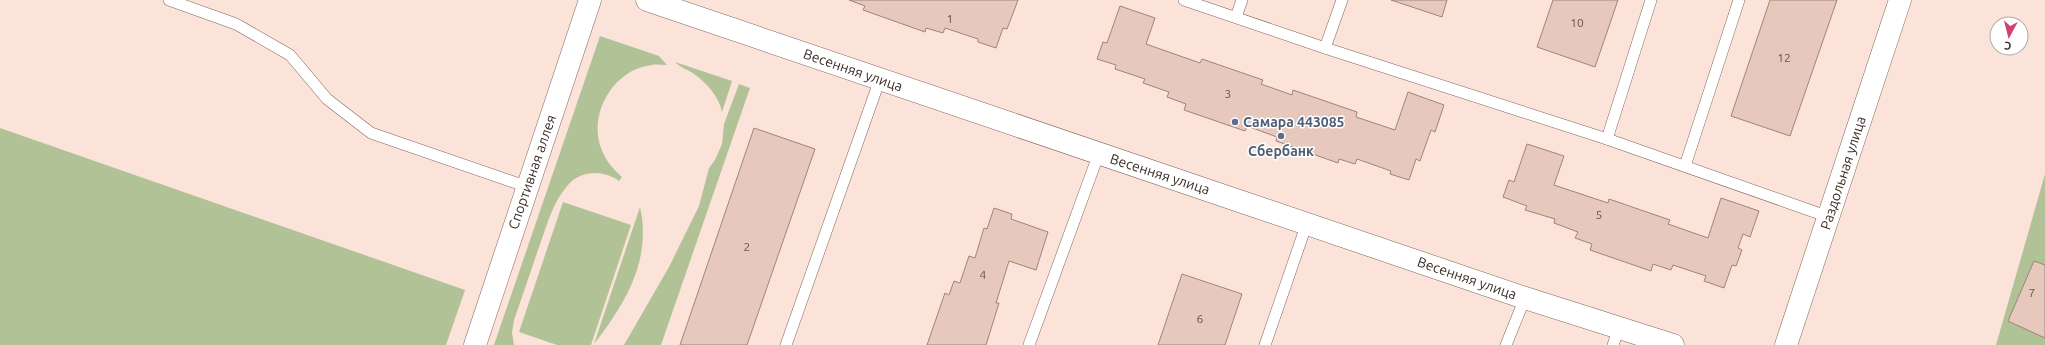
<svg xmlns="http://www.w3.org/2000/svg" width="2045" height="345" font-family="Ubuntu,sans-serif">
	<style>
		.green { fill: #b1c297 }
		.building { fill: #e6c8bc; stroke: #a08479 }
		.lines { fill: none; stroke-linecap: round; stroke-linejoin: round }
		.lane-casing { stroke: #80665b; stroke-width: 12 }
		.street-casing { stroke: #80665b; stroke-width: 23 }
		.lane { stroke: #fff; stroke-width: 11 }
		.street { stroke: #fff; stroke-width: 22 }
		.service-dot { fill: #5c6f8a; stroke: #fff; stroke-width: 1.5 }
		.labels { text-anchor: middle; stroke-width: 3; stroke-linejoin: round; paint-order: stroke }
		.number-label { font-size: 12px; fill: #64544d }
		.street-label { font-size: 14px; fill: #392d28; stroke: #fff }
		.service-label { font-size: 14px; font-weight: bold; fill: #4e5e75; stroke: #fff; text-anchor: start }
	</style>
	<rect width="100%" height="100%" fill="#fce3da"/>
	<g class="green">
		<path d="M 600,36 L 659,56 L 667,65 C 662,65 656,64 652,65 C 614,69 588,113 601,148 C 605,160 613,169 622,177 L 619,181 C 604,170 582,170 569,184 C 552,202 546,229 538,250 C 530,274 522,297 514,320 L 512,333 L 514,345 L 494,345 Z"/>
		<path d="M 675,62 L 732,81 L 722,112 C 719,97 707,83 694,74 C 687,69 681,68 675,62 Z"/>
		<path d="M 739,84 L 750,88 L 661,345 L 624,345 L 669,267 L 699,206 L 709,168 L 715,160 L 722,144 L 724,124 Z"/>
		<path d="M 0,128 L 465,290 L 446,345 L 0,345 Z"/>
		<path d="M 2045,174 L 2045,345 L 1996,345 Z"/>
		<path d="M 563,202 L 631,225 L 591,345 L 557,345 L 519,332 Z"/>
		<path d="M 640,207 C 652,260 625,304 594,344 Z"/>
	</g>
	<g class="building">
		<path d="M 849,0 L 1018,0 L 1007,29 L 1003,28 L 996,48 L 978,42 L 978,39 L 945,28 L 943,33 L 926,28 L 925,32 L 863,10 L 865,6 Z"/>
		<path d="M 1391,0 L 1447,0 L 1442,17 Z"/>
		<path d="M 1553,0 L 1618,0 L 1595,67 L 1537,47 Z"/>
		<path d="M 1770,0 L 1837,0 L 1790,136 L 1731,116 Z"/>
		<path d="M 1120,6 L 1155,18 L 1146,44 L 1200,63 L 1202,59 L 1263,80 L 1261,84 L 1292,95 L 1293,90 L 1357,112 L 1356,117 L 1395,130 L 1408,92 L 1444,105 L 1435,132 L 1431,130 L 1420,161 L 1416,159 L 1409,180 L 1390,174 L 1391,171 L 1357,159 L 1355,164 L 1339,159 L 1338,163 L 1276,141 L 1277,137 L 1247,126 L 1245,131 L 1184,110 L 1186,104 L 1167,97 L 1169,92 L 1143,83 L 1145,79 L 1115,69 L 1116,65 L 1097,59 L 1103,42 L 1107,43 Z"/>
		<path d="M 754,128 L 815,149 L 747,345 L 680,345 Z"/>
		<path d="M 1527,144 L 1564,156 L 1554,185 L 1608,203 L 1609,199 L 1670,220 L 1668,224 L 1708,238 L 1721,198 L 1759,211 L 1750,237 L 1743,234 L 1738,248 L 1742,250 L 1736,266 L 1732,265 L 1724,288 L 1704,281 L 1706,276 L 1673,265 L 1671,270 L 1653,264 L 1651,271 L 1590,250 L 1592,244 L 1575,238 L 1578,232 L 1554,223 L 1555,219 L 1525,210 L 1527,206 L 1503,197 L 1509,180 L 1514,182 Z"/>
		<path d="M 994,208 L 1012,214 L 1011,219 L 1048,232 L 1036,270 L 1009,261 L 996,303 L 999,303 L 986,345 L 927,345 L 945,293 L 949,295 L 954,281 L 960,283 L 969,256 L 975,258 L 984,228 L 987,229 Z"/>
		<path d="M 2034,261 L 2045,265 L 2045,338 L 2008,321 Z"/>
		<path d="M 1182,274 L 1242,294 L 1225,345 L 1158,345 Z"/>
	</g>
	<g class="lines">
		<defs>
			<g id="lane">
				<path d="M 169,0 L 236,24 L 290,55 L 327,99 L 371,133 L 528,187"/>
				<path d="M 1184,0 L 1325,48 L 1607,139 L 1829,217"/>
				<path d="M 1236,17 L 1242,0"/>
				<path d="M 1325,48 L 1342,0"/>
				<path d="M 1607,139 L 1651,0"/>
				<path d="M 1685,166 L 1739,0"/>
				<path d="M 786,345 L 880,79"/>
				<path d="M 1029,345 L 1099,153"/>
				<path d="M 1265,345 L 1307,223"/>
				<path d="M 1506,345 L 1525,298"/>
				<path d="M 1613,345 L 1619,328"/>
			</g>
			<g id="street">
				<path d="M 647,0 L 1525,298 L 1673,345"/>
				<path d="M 475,345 L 590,0"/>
				<path d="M 1786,345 L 1900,0"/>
			</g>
		</defs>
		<use href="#lane" class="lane-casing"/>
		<use href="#street" class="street-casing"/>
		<use href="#lane" class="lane"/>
		<use href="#street" class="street"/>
	</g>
	<g class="service-dot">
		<circle cx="1235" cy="122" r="4"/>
		<circle cx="1281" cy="136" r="4"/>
	</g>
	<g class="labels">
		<g class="number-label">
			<text x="950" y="23">1</text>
			<text x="1577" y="27">10</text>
			<text x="1784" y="62">12</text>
			<text x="1228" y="98">3</text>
			<text x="1599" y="219">5</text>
			<text x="747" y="251">2</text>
			<text x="983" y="279">4</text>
			<text x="2032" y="297">7</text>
			<text x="1200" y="323">6</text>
		</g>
		<g class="street-label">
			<text transform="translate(853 70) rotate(19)" y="5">Весенняя улица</text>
			<text transform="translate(532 172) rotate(-71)" y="5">Спортивная аллея</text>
			<text transform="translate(1843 173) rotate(-72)" y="5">Раздольная улица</text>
			<text transform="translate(1160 174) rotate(18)" y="5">Весенняя улица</text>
			<text transform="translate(1467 278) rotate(19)" y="5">Весенняя улица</text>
		</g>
		<g class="service-label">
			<text x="1243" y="127">Самара 443085</text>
			<text x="1281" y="156" text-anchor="middle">Сбербанк</text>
		</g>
	</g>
	<g transform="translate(2009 36) rotate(187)"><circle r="19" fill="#ffffff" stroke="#b0aba9"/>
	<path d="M0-3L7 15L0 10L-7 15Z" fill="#cf4271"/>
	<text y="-6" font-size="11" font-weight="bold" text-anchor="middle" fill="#392d28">С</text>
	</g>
</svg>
